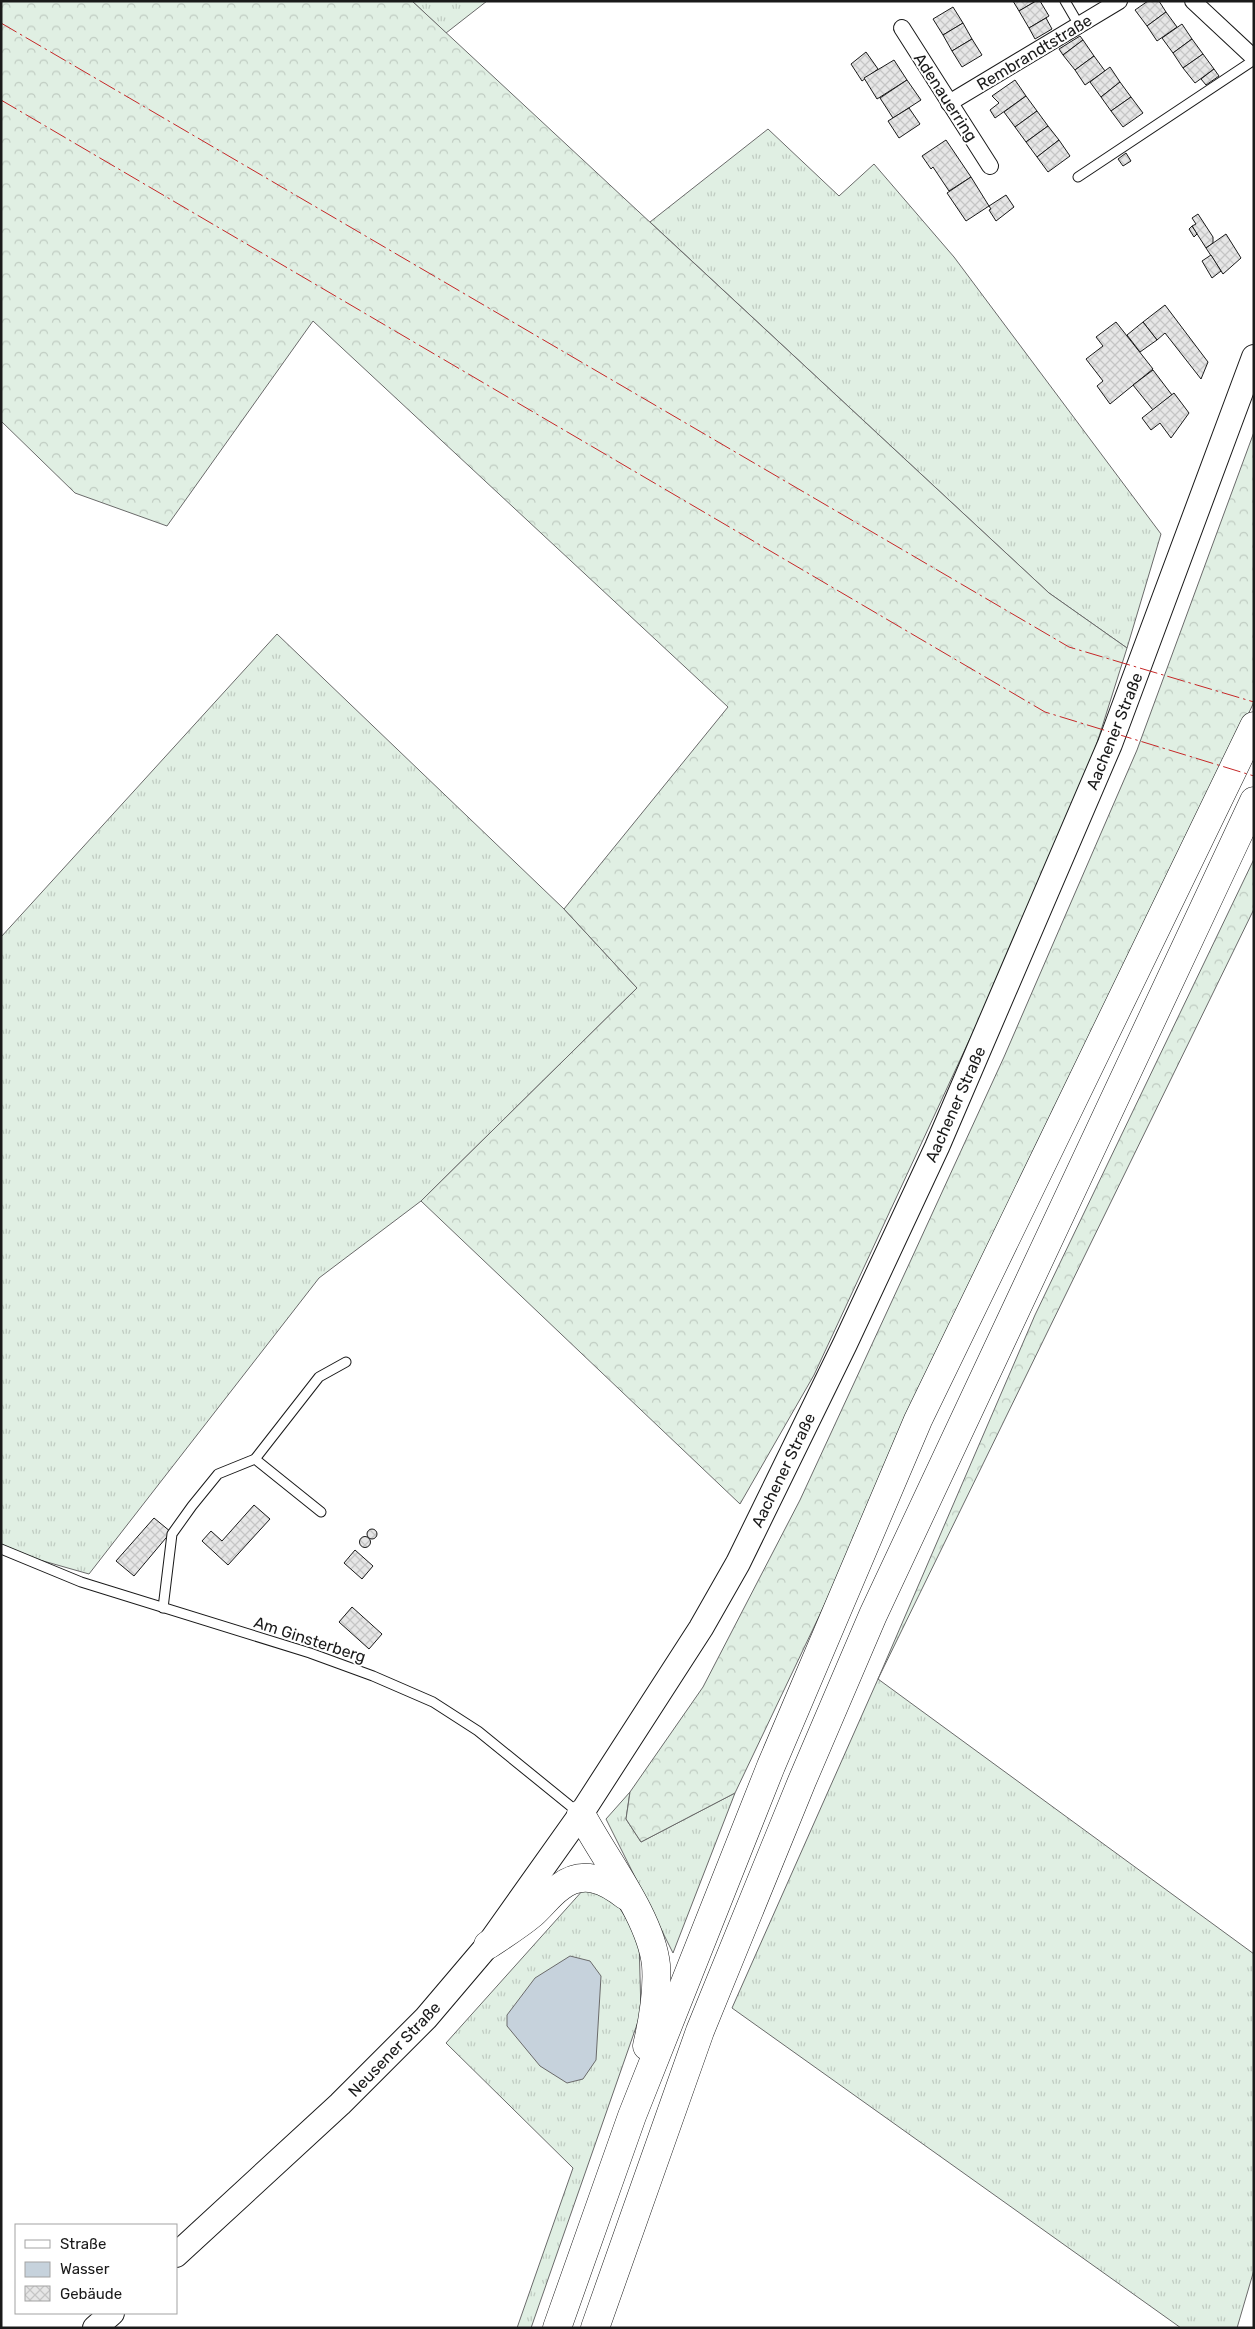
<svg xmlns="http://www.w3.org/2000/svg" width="1255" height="2329" font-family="Rubik,sans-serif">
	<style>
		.grass { fill: url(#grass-tufts); stroke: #6a6a6a }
		.forest { fill: url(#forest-crowns); stroke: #6a6a6a }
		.water { fill: #c6d2dc; stroke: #6a6a6a }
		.building { fill: url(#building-cross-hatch); stroke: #1a1a1a }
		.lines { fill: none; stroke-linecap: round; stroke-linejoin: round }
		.service-casing { stroke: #1a1a1a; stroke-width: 11 }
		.minor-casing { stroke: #1a1a1a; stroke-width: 18 }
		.secondary-casing { stroke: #1a1a1a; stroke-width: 26 }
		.motorway-casing { stroke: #1a1a1a; stroke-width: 29 }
		.service { stroke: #fff; stroke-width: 9 }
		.minor { stroke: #fff; stroke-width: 16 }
		.secondary { stroke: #fff; stroke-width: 24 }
		.motorway { stroke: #fff; stroke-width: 28 }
		.power { stroke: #c62828; stroke-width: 1; stroke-dasharray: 18 4 2.5 4; stroke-linecap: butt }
		.labels { text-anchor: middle; stroke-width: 4; stroke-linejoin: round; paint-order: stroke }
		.street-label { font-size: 16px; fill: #1a1a1a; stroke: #fff }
	</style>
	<defs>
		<pattern id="grass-tufts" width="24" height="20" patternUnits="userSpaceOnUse" patternTransform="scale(1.25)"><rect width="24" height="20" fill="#e0efe3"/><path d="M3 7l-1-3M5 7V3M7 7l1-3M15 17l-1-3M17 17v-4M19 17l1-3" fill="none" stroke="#c0ccc2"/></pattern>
		<pattern id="forest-crowns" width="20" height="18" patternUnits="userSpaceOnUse" patternTransform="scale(1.25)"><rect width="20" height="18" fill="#e0efe3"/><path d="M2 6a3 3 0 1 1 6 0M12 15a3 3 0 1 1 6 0" fill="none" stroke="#c0ccc2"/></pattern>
		<pattern id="building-cross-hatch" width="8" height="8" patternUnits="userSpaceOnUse" patternTransform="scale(1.25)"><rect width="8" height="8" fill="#e6e6e6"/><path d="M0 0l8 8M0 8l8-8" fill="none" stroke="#c5c5c5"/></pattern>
	</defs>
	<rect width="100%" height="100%" fill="#fff"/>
	<g class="grass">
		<path d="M 412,1 L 487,1 L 446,33 Z"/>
		<path d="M 768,129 L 839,196 L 874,164 L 954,257 L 1161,534 L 1127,648 L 1049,593 L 650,222 Z"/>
		<path d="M 277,634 L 564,909 L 637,988 L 421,1201 L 319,1278 L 89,1574 L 1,1549 L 1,937 Z"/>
		<path d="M 878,1679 L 1254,1954 L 1254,2270 L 1237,2328 L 1181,2328 L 732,2008 Z"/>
		<path d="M 630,1792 L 626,1819 L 641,1842 L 735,1793 L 673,1953 L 606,1819 Z"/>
		<path d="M 584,1889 L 614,1899 L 639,1939 L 641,2013 L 531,2328 L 517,2328 L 573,2168 L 446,2043 Z"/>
	</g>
	<g class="forest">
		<path d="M 1,1 L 412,1 L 1049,593 L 1127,648 L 1091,762 L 1031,907 L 814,1375 L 740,1504 L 421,1201 L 637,988 L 564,909 L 728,707 L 313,321 L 167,526 L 75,493 L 1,421 Z"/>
		<path d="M 1254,432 L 1254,702 L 735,1793 L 641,1842 L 626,1819 L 630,1792 L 703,1687 L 800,1500 L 910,1262 L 1004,1057 L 1137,750 Z"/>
		<path d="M 1254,859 L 1254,909 L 878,1679 L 1035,1315 Z"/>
	</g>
	<path class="water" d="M 570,1956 L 590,1961 L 601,1976 L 596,2060 L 583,2079 L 567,2083 L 540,2066 L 507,2026 L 507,2015 L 535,1978 Z"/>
	<g class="building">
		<path d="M 1013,1 L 1036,1 L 1019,11 Z"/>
		<path d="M 1036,1 L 1040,1 L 1049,16 L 1029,28 L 1019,11 Z"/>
		<path d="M 1148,1 L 1159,1 L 1166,12 L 1147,26 L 1135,10 Z"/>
		<path d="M 953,7 L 963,23 L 943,35 L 933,19 Z"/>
		<path d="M 1166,12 L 1177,27 L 1157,41 L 1147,26 Z"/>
		<path d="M 1046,18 L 1052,29 L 1035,39 L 1029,28 Z"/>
		<path d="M 963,23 L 972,39 L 952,51 L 943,35 Z"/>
		<path d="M 1182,24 L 1192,39 L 1173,53 L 1162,38 Z"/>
		<path d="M 1080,36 L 1083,40 L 1063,55 L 1059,49 Z"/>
		<path d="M 972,39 L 982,55 L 962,67 L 952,51 Z"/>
		<path d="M 1192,39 L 1203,54 L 1183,68 L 1173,53 Z"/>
		<path d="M 1083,40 L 1094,56 L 1075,70 L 1063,55 Z"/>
		<path d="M 866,52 L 878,69 L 862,81 L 851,64 Z"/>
		<path d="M 1203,54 L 1214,69 L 1195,83 L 1183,68 Z"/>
		<path d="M 1094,56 L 1105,71 L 1085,85 L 1075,70 Z"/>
		<path d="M 894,60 L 907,80 L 877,99 L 864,78 Z"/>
		<path d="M 1110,67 L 1120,82 L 1101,97 L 1090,82 Z"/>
		<path d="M 1214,69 L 1219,76 L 1206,85 L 1201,79 Z"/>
		<path d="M 907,80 L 921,100 L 893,118 L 880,98 Z"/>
		<path d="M 1015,80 L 1026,96 L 995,118 L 990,110 L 999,103 L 992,96 Z"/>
		<path d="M 1120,82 L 1131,97 L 1111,111 L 1101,97 Z"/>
		<path d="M 1026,96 L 1037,111 L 1015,127 L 1004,112 Z"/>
		<path d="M 1131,97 L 1143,113 L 1123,127 L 1111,111 Z"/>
		<path d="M 909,108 L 920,124 L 899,138 L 888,121 Z"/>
		<path d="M 1037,111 L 1048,126 L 1026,142 L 1015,127 Z"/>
		<path d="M 1048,126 L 1059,140 L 1037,157 L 1026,142 Z"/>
		<path d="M 946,140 L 971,177 L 949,191 L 933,167 L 931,169 L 922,156 Z"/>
		<path d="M 1059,140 L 1070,156 L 1048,172 L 1037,157 Z"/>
		<path d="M 1126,153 L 1131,161 L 1123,166 L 1118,159 Z"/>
		<path d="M 971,177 L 989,206 L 966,221 L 947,193 Z"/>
		<path d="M 1006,195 L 1014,207 L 996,221 L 989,210 L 991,209 L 989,206 Z"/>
		<path d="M 1198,214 L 1213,237 L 1213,243 L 1206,248 L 1192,226 L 1196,224 L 1192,218 Z"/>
		<path d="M 1192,226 L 1197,234 L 1194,237 L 1189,229 Z"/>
		<path d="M 1226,234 L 1241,258 L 1223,274 L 1206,248 Z"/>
		<path d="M 1211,255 L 1221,271 L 1212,278 L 1202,261 Z"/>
		<path d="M 1165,305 L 1208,362 L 1201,379 L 1165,333 L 1157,340 L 1143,322 Z"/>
		<path d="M 1116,322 L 1153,369 L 1110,404 L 1097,386 L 1103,381 L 1086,359 L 1103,346 L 1096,337 Z"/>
		<path d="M 1143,322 L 1157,340 L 1140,352 L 1127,335 Z"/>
		<path d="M 1153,370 L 1172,395 L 1153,410 L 1133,385 Z"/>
		<path d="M 1174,393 L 1189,413 L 1171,438 L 1160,423 L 1151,430 L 1142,418 Z"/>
		<path d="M 254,1505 L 270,1519 L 228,1565 L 202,1541 L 211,1531 L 222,1541 Z"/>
		<path d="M 154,1518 L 171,1532 L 134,1576 L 116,1561 Z"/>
		<circle cx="372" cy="1534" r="5"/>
		<circle cx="365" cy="1542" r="5.5"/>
		<path d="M 355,1550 L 373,1566 L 362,1579 L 344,1563 Z"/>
		<path d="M 352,1607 L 382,1634 L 369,1649 L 339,1622 Z"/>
	</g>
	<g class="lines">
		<defs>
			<g id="service">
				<path d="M 1065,1 L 1079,25"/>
				<path d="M 1078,177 L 1254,60"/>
				<path d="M 255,1459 L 321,1512"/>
				<path d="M 1,1549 L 81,1582 L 310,1653 L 373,1676 L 433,1702 L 478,1731 L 579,1813"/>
				<path d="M 163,1608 L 172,1534 L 192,1506 L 218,1474 L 255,1459 L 319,1377 L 346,1362"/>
			</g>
			<g id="minor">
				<path d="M 1193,1 L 1254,58"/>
				<path d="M 902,28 L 990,166"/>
				<path d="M 949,103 L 1119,1"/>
			</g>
			<g id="secondary">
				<path d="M 176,2255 L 340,2104 L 426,2018 L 488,1945 L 581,1814 L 701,1628 L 738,1563 L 845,1344 L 937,1147 L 1110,744 L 1254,357"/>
				<path d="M 95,2328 L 112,2313"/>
			</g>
			<g id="motorway">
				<path d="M 581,1814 C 604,1858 651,1917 656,1965 C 658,1992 653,2020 647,2046"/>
				<path d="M 488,1945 C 503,1935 519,1925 532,1914 C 542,1905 550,1894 560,1887 C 583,1869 606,1880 626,1896"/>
				<path d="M 557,2328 L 632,2116 L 771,1766 L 918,1420 L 1254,726"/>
				<path d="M 595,2328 L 700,2031 L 802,1781 L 873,1615 L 1254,801"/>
			</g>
		</defs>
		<use href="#service" class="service-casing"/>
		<use href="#minor" class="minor-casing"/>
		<use href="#secondary" class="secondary-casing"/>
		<use href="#motorway" class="motorway-casing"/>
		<use href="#service" class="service"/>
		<use href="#minor" class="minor"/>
		<use href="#secondary" class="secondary"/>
		<use href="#motorway" class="motorway"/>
		<g class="power">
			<path d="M 1,23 L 1069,647 L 1254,702"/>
			<path d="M 1,100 L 1045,712 L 1254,776"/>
		</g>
	</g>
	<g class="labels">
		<g class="street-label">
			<text transform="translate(1034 52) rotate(-31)" y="6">Rembrandtstraße</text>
			<text transform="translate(946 97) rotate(57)" y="6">Adenauerring</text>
			<text transform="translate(1114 731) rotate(-68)" y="6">Aachener Straße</text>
			<text transform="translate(955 1104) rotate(-66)" y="6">Aachener Straße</text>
			<text transform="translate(783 1470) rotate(-64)" y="6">Aachener Straße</text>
			<text transform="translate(310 1639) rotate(18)" y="6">Am Ginsterberg</text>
			<text transform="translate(394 2049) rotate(-46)" y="6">Neusener Straße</text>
		</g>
	</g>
	<rect width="1255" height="2329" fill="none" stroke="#1a1a1a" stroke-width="5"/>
	<rect x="15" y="2224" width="162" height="90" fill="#ffffff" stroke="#a3a3a3"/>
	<rect x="25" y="2240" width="25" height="8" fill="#ffffff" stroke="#a3a3a3"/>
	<text x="60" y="2249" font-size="15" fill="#1a1a1a">Straße</text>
	<rect x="25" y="2262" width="25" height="15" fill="#c6d2dc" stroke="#a3a3a3"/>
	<text x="60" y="2274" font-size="15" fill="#1a1a1a">Wasser</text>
	<rect x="25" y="2286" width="25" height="15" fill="url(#building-cross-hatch)" stroke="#a3a3a3"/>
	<text x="60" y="2299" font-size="15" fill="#1a1a1a">Gebäude</text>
</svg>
